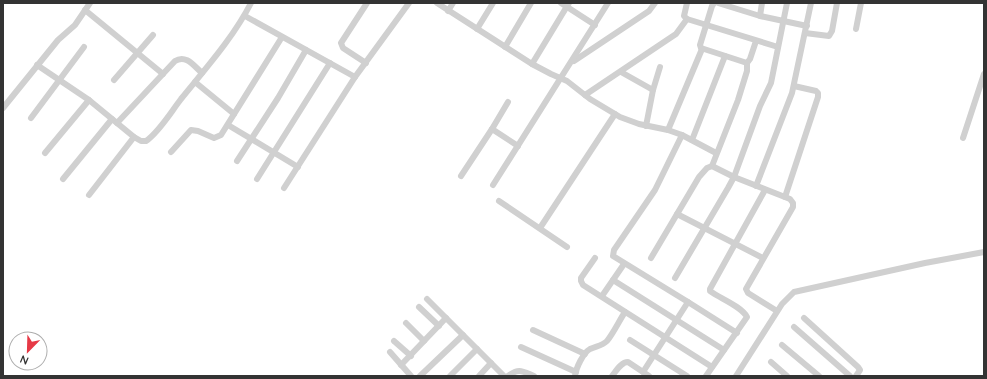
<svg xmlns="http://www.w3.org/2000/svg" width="987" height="379" font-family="Quicksand,sans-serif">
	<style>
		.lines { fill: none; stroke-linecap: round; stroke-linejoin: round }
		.minor { stroke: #d0d0d0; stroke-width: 6 }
	</style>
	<rect width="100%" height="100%" fill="#fff"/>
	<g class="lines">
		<g class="minor">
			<path d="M 437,3 L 532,64 L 551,74 L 567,81 L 590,99 L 620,117 L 639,124 L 668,130 L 682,135 L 716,153"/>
			<path d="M 561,3 L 595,25"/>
			<path d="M 687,3 L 684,16 L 687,19 L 778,47"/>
			<path d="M 714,3 L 712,6 L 700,45 L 701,48 L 747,63 L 750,59 L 756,41"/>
			<path d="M 718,3 L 760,16 L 807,26"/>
			<path d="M 85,10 L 163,74"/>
			<path d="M 448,11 L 453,3"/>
			<path d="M 245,16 L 355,77"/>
			<path d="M 760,16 L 762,3"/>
			<path d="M 477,29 L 493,3"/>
			<path d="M 856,29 L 861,3"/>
			<path d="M 805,33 L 829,36 L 832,31 L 837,3"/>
			<path d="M 505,47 L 531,3"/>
			<path d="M 574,61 L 649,11 L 655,3"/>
			<path d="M 366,63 L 343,48 L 341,43 L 367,3"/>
			<path d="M 747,63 L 747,71 L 738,100 L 712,166 L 734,177 L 790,199 L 793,203 L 793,207 L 746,289 L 748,293 L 777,311"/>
			<path d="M 532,64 L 569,3"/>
			<path d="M 37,65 L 89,100 L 134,137 L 141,141 L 146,141 C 159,132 171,112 181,99 C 206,68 233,38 251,3"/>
			<path d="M 621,72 L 653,90"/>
			<path d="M 114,80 L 153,35"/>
			<path d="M 195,82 L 234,114"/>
			<path d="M 585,95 L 670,38 L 676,34 L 687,19"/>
			<path d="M 3,108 L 58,40 L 75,25 L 90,3"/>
			<path d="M 31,118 L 84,47"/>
			<path d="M 117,123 L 175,61 C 186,54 194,66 202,73"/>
			<path d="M 228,125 L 298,167"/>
			<path d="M 646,126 L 653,90 L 660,67"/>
			<path d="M 492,129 L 518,146"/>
			<path d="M 668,130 L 702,49"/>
			<path d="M 682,135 L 655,190 L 614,250 L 613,256 L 688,302 L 737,333"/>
			<path d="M 963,138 L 984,74"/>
			<path d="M 692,140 L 725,56"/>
			<path d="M 171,152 L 191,130 L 198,131 L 214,138 L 221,135 L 282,37"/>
			<path d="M 45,153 L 89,100"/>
			<path d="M 237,161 L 278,98 L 306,50"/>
			<path d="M 461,176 L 492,129 L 508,102"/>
			<path d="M 63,179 L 112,119"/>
			<path d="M 257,179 L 330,63"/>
			<path d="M 493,185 L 608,3"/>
			<path d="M 756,186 L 792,93 L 811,3"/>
			<path d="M 284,188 L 355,77 L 409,3"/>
			<path d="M 89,195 L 134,137"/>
			<path d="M 785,197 L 818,97 L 818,93 L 816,91 L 794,86"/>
			<path d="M 499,201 L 567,247"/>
			<path d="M 677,214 L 763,258"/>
			<path d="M 540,228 L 615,114"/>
			<path d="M 595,258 L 581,278 L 581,281 L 583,285 L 712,367"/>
			<path d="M 651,258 L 699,177 L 707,168 L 712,166"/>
			<path d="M 675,278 L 728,188 L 734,177 L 760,106 L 771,83 L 787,3"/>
			<path d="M 613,280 L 724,350"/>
			<path d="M 602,296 L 624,264"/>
			<path d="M 427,299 L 504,376"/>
			<path d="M 419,307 L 439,326"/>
			<path d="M 804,318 L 858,367 L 860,370 L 856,376"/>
			<path d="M 406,323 L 424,341"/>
			<path d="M 794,327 L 850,376"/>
			<path d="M 533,330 L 585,354"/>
			<path d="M 630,340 L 687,376"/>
			<path d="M 394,341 L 411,356"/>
			<path d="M 782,345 L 819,376"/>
			<path d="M 521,347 L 576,372"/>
			<path d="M 390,352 L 411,376"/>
			<path d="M 771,362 L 787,376"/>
			<path d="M 401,365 L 446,318"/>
			<path d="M 643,372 L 688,302"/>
			<path d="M 420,376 L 463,335"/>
			<path d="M 450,376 L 477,349"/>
			<path d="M 479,376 L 491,363"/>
			<path d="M 508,376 C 519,368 522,371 534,376"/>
			<path d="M 575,376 C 576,368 583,353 590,349 C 596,346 602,346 607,341 C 614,332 619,321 625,312"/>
			<path d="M 612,376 C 616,371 621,362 628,362 L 649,376"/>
			<path d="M 706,376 L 747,317 C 742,307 722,299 713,293 L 710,291 L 710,289 L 765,190"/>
			<path d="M 736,376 L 782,304 L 794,292 L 925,263 L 984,252"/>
		</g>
	</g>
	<rect width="987" height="379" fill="none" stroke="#333333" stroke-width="8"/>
	<g transform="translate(28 351) rotate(203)"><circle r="19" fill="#ffffff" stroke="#adadad"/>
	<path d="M0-3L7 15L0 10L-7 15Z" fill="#e63946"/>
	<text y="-6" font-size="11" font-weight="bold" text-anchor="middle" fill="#333333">N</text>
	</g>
</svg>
